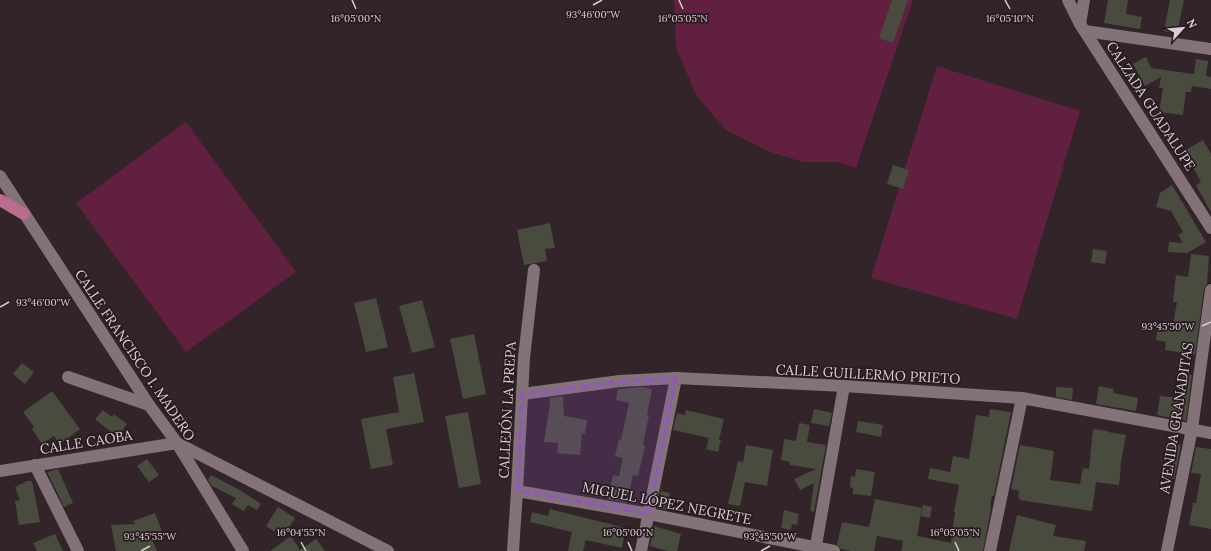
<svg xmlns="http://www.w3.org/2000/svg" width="1211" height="551" font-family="Lora,serif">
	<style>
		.green { fill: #612040 }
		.building { fill: #484b3d }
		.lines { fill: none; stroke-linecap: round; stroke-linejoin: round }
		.street { stroke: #837278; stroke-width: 12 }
		.secondary { stroke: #837278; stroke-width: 12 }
		.highway { stroke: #bb6b8d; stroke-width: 12 }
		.marked { fill: #9255c4; fill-opacity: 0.2; stroke: #9255c4; stroke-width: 3; stroke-dasharray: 8 5; stroke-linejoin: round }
		.ticks { fill: none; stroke: #d9cfd2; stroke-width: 1.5 }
		.labels { text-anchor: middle; stroke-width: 3.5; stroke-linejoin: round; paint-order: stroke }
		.street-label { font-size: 14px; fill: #d9cfd2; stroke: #281b20 }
		.ticks-label { font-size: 10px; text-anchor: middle; fill: #d9cfd2; stroke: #281b20; stroke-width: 3.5; stroke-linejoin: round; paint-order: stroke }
	</style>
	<rect width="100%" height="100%" fill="#322429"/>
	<g class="green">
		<path d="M 674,0 L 913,0 L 856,168 L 837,162 L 803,162 L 770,152 L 726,130 L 696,95 L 676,47 Z"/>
		<path d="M 937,66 L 1080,111 L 1017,319 L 871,278 Z"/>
		<path d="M 186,122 L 296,272 L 186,352 L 76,203 Z"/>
	</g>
	<g class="building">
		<path d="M 892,0 L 908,0 L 893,43 L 879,38 Z"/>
		<path d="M 1108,0 L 1128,0 L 1126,14 L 1142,17 L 1140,29 L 1104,23 Z"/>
		<path d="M 1170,0 L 1184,0 L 1177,34 L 1164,31 Z"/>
		<path d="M 1146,57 L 1151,68 L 1194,74 L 1196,59 L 1208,61 L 1206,76 L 1211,77 L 1211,89 L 1192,86 L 1191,92 L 1186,92 L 1183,115 L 1159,112 L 1163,88 L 1159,88 L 1161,77 L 1145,86 L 1133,64 Z"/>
		<path d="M 1203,140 L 1211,154 L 1211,212 L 1196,185 L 1201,182 L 1184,151 Z"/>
		<path d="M 893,165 L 909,170 L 903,189 L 887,184 Z"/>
		<path d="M 1172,185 L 1206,242 L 1187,253 L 1168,252 L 1169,242 L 1183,243 L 1178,235 L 1183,232 L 1171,211 L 1156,207 L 1160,193 Z"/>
		<path d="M 550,223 L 555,248 L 545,249 L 547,261 L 524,265 L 517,230 Z"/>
		<path d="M 1093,249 L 1107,251 L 1105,264 L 1091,262 Z"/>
		<path d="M 1191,254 L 1209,256 L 1207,284 L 1204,289 L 1195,355 L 1165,350 L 1166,342 L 1156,340 L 1158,327 L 1167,329 L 1168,323 L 1173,324 L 1177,302 L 1173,302 L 1176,275 L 1188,277 Z"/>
		<path d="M 376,298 L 388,347 L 366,352 L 354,303 Z"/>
		<path d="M 422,300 L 435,347 L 412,353 L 399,306 Z"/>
		<path d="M 474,334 L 486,394 L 463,399 L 450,339 Z"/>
		<path d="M 22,363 L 34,372 L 25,384 L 13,374 Z"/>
		<path d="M 414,373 L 424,422 L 386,429 L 393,465 L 371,469 L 361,419 L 399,412 L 393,377 Z"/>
		<path d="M 1183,374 L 1192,375 L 1186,421 L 1157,415 L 1160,396 L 1180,398 Z"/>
		<path d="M 1099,386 L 1114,389 L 1113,393 L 1138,398 L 1136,411 L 1096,404 Z"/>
		<path d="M 642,387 L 652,389 L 647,415 L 649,415 L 643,445 L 645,446 L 638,476 L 633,475 L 627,503 L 608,499 L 613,475 L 619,476 L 623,458 L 615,456 L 619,439 L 621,440 L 629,403 L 616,400 L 618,389 Z"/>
		<path d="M 1056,387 L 1073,388 L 1072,400 L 1056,397 Z"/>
		<path d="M 52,391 L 80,429 L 60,444 L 54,436 L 42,444 L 32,429 L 34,427 L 23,412 Z"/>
		<path d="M 563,396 L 564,416 L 587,420 L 585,434 L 582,433 L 580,455 L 557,453 L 558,443 L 544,442 L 550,404 L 550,398 Z"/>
		<path d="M 814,409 L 832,413 L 829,426 L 811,423 Z"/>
		<path d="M 990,409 L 1011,412 L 994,496 L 992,496 L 990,508 L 991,508 L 983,551 L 901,551 L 903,541 L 877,536 L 874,551 L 851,551 L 841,549 L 837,545 L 842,522 L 869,527 L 875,499 L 922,508 L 917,536 L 951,543 L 955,512 L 954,512 L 959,485 L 928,479 L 930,468 L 950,472 L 953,456 L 969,459 L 976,415 L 989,417 Z"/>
		<path d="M 103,410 L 112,417 L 114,414 L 127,424 L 117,437 L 95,419 Z"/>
		<path d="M 686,410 L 724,419 L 719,440 L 721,440 L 718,452 L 706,449 L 709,438 L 673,430 L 677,413 L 685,415 Z"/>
		<path d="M 468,412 L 481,484 L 459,488 L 445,416 Z"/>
		<path d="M 858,421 L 883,425 L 881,437 L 856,432 Z"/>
		<path d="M 799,423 L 810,425 L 807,442 L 826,445 L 814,512 L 810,511 L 814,483 L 800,490 L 794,479 L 816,469 L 790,465 L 790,462 L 781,460 L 784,439 L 796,441 Z"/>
		<path d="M 1093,429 L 1108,431 L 1108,432 L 1126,435 L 1120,468 L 1121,468 L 1119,485 L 1096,482 L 1092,511 L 1020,500 L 1020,498 L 1018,497 L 1019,491 L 1011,489 L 1020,445 L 1054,451 L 1050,480 L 1080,484 L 1083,468 L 1089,469 Z"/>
		<path d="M 1168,444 L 1181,445 L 1174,479 L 1163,477 Z"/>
		<path d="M 746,445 L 773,450 L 767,486 L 745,482 L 740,506 L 728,504 L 738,461 L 743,462 Z"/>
		<path d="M 1196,447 L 1211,449 L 1211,529 L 1189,525 L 1193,503 L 1196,503 L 1201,474 L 1191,473 Z"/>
		<path d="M 147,459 L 159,475 L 149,482 L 137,466 Z"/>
		<path d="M 58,469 L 73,503 L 64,507 L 47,472 Z"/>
		<path d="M 856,469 L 875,472 L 871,496 L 853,494 L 853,488 L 850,487 L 851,476 L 855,477 Z"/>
		<path d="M 211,475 L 240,490 L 261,504 L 257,510 L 248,505 L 244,511 L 232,504 L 236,498 L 212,486 L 208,480 Z"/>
		<path d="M 27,481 L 32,481 L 40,522 L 19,525 L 15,501 L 20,500 L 15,487 Z"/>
		<path d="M 661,491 L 670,493 L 667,510 L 657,508 Z"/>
		<path d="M 923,505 L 932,507 L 930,518 L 921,516 Z"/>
		<path d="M 278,507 L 295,518 L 283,537 L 266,526 Z"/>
		<path d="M 550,509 L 626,528 L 622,548 L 586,540 L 583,551 L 568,551 L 572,532 L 530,522 L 532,512 L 548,516 Z"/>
		<path d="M 784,510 L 799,514 L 797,525 L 792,524 L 791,530 L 781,528 Z"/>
		<path d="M 155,513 L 162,531 L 150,535 L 157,551 L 116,551 L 111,525 L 135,524 L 133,521 Z"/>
		<path d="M 1017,515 L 1056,525 L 1053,536 L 1086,541 L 1084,551 L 1009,551 Z"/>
		<path d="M 654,526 L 681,534 L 677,551 L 668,551 L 650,546 Z"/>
		<path d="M 55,534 L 63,551 L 37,551 L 33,543 Z"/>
		<path d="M 291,536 L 300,550 L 316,539 L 325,551 L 270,551 Z"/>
	</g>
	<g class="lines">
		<g class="street">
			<path d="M 1068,0 L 1080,24 L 1211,228"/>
			<path d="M 1080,24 L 1084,0"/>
			<path d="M 1085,31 L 1211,49"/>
			<path d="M 68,377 L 149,405"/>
			<path d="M 522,394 L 620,381 L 676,378 L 844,386 L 1022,398 L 1211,433"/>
			<path d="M 35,465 L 78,551"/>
			<path d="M 0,471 L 177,443 L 388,551"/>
			<path d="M 517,491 L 649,514 L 834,551"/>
			<path d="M 513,551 L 517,491 L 524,358 L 534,270"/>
			<path d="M 641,551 L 676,378"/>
			<path d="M 815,551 L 844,386"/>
			<path d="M 990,551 L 1022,398"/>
			<path d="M 1167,551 L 1192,429 L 1211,290"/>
		</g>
		<path class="secondary" d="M 0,176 L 149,405 L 177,443 L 243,551"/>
		<path class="highway" d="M 0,200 L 24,214"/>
	</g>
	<path class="marked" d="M 676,378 L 649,514 L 517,491 L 522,394 L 620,381 Z"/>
	<path class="ticks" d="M 352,0 L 356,9M 679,0 L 683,9M 1005,0 L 1010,9M 593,5 L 602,0M 0,307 L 9,302M 1202,326 L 1211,322M 301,542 L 306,551M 628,542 L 632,551M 955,542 L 959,551M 141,551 L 150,546M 761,551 L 770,546"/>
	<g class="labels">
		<g class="street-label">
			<text transform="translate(1151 106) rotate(57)" y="5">CALZADA GUADALUPE</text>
			<text transform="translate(135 355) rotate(56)" y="5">CALLE FRANCISCO I. MADERO</text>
			<text transform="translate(868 374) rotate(3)" y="5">CALLE GUILLERMO PRIETO</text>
			<text transform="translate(507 410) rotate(-87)" y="5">CALLEJÓN LA PREPA</text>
			<text transform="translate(1176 418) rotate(-81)" y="5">AVENIDA GRANADITAS</text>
			<text transform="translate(86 442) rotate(-9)" y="5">CALLE CAOBA</text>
			<text transform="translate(667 503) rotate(11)" y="5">MIGUEL LÓPEZ NEGRETE</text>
		</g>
	</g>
	<g class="ticks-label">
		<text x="593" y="18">93°46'00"W</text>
		<text x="356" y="22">16°05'00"N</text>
		<text x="683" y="22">16°05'05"N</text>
		<text x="1010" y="22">16°05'10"N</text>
		<text x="43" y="306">93°46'00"W</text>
		<text x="1168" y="330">93°45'50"W</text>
		<text x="301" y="536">16°04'55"N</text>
		<text x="628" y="536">16°05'00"N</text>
		<text x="955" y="536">16°05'05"N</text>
		<text x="150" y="540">93°45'55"W</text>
		<text x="770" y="540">93°45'50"W</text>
	</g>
	<g transform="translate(1183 28) rotate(63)" stroke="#281b20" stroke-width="3" paint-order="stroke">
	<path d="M0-3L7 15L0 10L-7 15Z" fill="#d9cfd2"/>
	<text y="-6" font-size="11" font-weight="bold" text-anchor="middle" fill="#d9cfd2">N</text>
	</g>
</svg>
